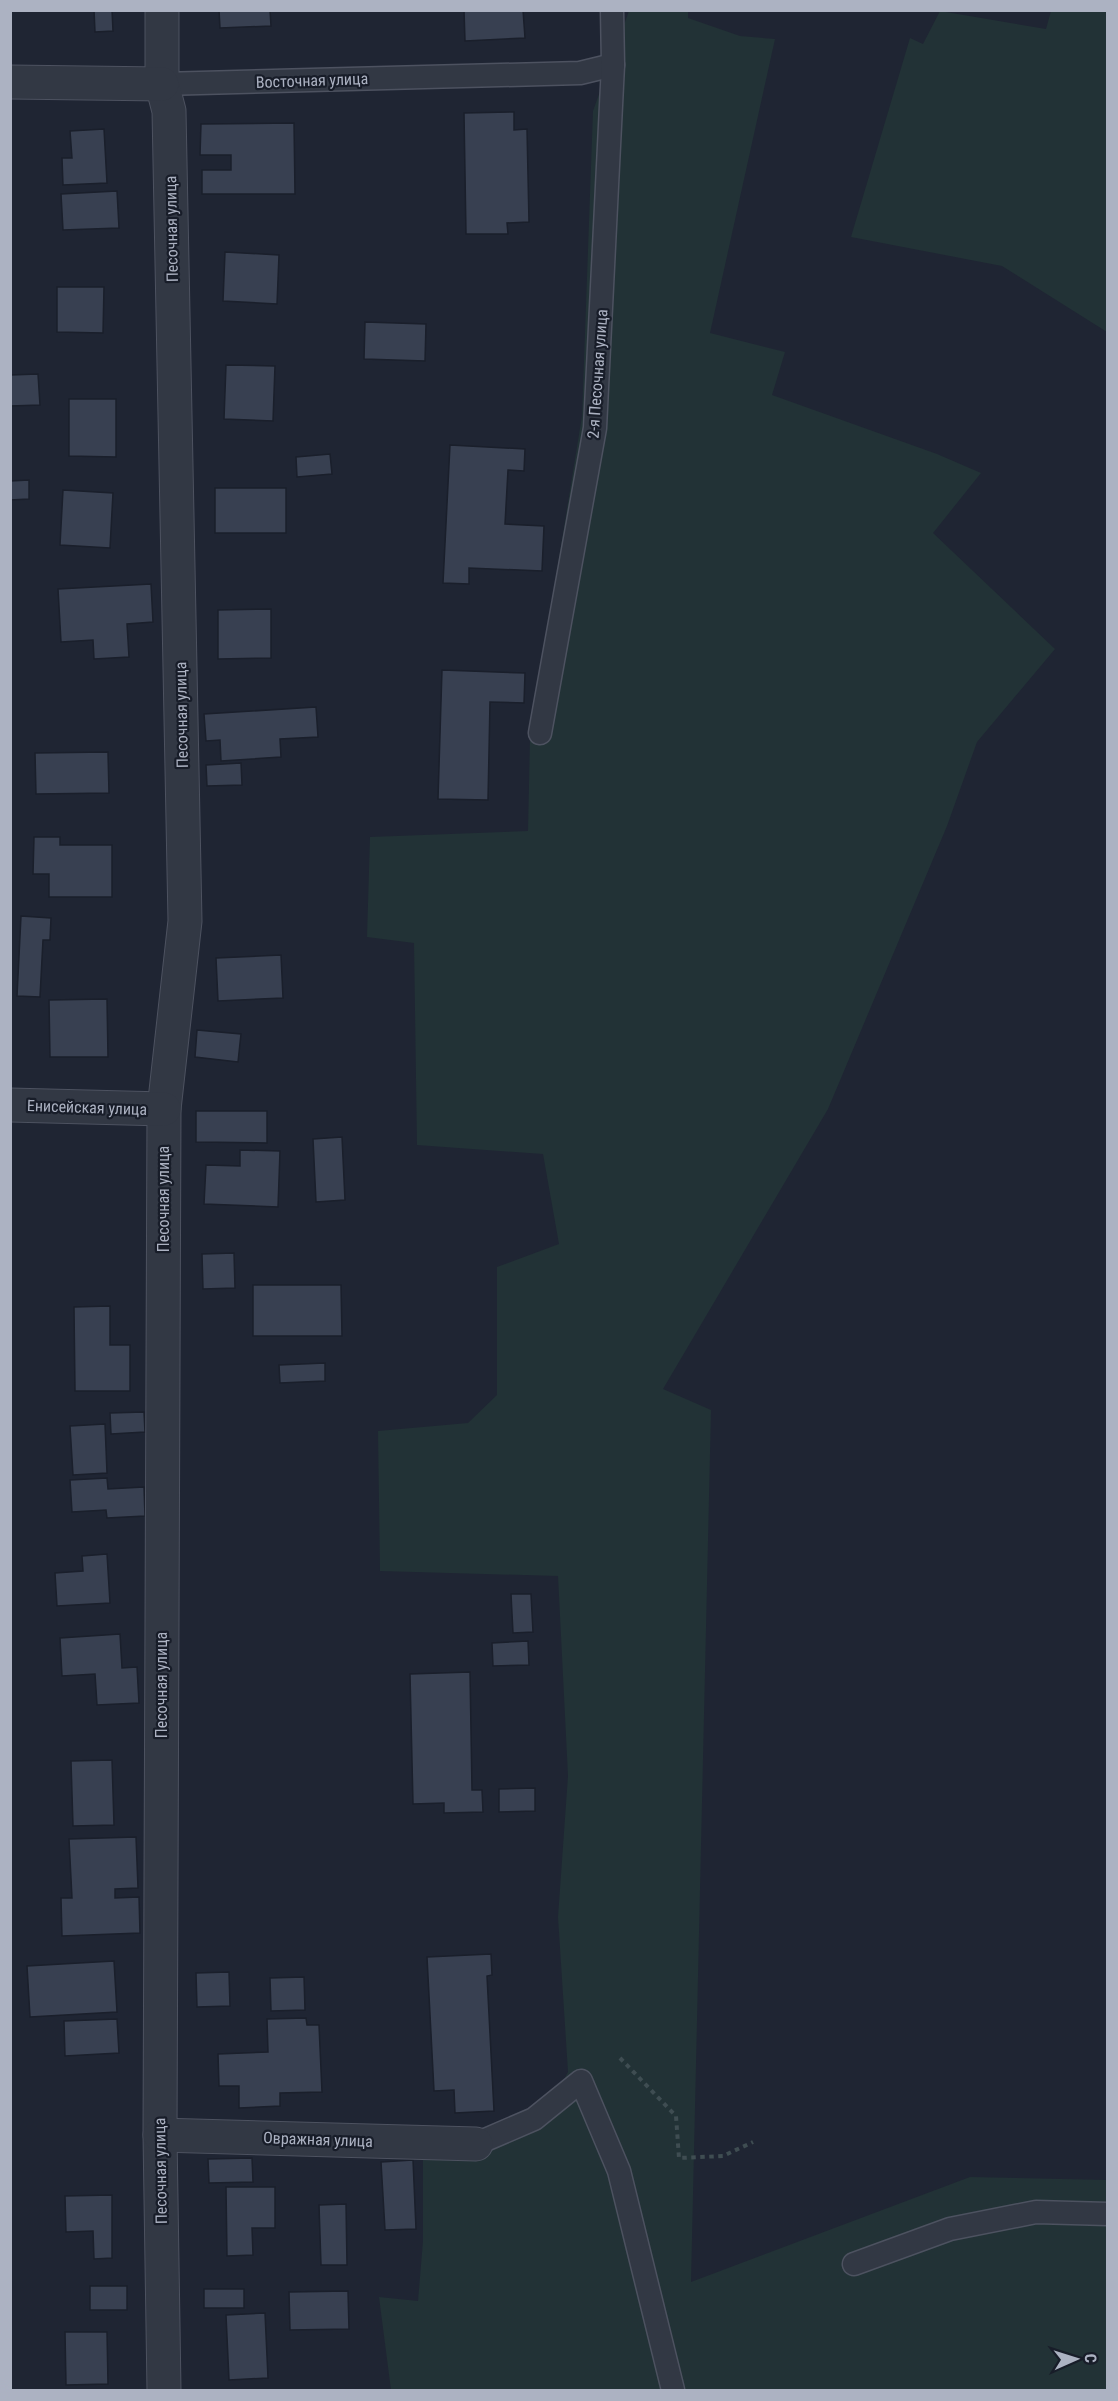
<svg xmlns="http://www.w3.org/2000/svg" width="1118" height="2401" font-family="'Roboto Condensed',sans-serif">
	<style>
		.green { fill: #223236 }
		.building { fill: #384051; stroke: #1a1f2b; stroke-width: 1.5 }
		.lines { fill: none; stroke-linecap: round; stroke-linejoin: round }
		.service-casing { stroke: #4d5260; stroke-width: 25 }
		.minor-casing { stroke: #4d5260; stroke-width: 35 }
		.path { stroke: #3f4d52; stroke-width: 4; stroke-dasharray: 4.5 4.5; stroke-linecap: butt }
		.service { stroke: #323844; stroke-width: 22 }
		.minor { stroke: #323844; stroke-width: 33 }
		.labels { text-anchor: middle; stroke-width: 4.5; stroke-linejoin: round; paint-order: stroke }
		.street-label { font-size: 16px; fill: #acb2c2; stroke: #181d29 }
	</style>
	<rect width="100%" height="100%" fill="#1f2533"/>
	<g class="green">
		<path d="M 629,11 L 688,11 L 688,18 L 740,36 L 775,39 L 710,333 L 785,352 L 772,395 L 937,454 L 981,473 L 933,533 L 1055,649 L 977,742 L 947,826 L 828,1109 L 663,1389 L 711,1410 L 691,2282 L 970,2177 L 1107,2180 L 1107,2390 L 391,2390 L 379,2297 L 418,2301 L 423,2241 L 423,2156 L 491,2138 L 557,2092 L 568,2072 L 558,1917 L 568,1776 L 558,1576 L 380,1571 L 378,1431 L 468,1423 L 497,1395 L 497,1267 L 559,1244 L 543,1154 L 417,1145 L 414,943 L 367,937 L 370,837 L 528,831 L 530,738 L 582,416 L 593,111 Z"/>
		<path d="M 940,11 L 1046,29 L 1051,11 L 1107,11 L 1107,332 L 1002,266 L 851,237 L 910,38 L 923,44 Z"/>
	</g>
	<g class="building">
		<path d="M 94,10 L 112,10 L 113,31 L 95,32 Z"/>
		<path d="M 219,10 L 270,10 L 271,26 L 220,28 Z"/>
		<path d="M 464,10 L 523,10 L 525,38 L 465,41 Z"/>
		<path d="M 514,112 L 514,130 L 527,129 L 529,222 L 507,223 L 508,234 L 466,234 L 464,113 Z"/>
		<path d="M 294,123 L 295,194 L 202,194 L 202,170 L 231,170 L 231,155 L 200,155 L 201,124 Z"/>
		<path d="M 104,129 L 107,183 L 63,185 L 62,158 L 72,158 L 70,131 Z"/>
		<path d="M 117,191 L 119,228 L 63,230 L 61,194 Z"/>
		<path d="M 225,252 L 279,255 L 277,304 L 223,301 Z"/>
		<path d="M 57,287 L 104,287 L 103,333 L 57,332 Z"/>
		<path d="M 365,322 L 426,324 L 425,361 L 364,359 Z"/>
		<path d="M 226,365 L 275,366 L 273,421 L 224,419 Z"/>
		<path d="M 38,374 L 40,405 L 10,406 L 10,375 Z"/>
		<path d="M 69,399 L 116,399 L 116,457 L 69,456 Z"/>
		<path d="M 450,445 L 525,449 L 524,471 L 508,470 L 505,524 L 544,526 L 542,571 L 469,568 L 469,584 L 443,583 Z"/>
		<path d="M 330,454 L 332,474 L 297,477 L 296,457 Z"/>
		<path d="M 29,480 L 29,499 L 10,500 L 10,481 Z"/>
		<rect x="215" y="488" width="71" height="45"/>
		<path d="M 63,490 L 113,493 L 110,548 L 60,545 Z"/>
		<path d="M 151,584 L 153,622 L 127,624 L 129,657 L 94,659 L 93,640 L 61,642 L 58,589 Z"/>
		<path d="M 271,609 L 271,658 L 218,659 L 218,610 Z"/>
		<path d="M 442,670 L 525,673 L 524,703 L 490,702 L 488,800 L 438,799 Z"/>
		<path d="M 316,707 L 318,737 L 280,739 L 281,757 L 221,761 L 220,740 L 206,741 L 204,714 Z"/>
		<path d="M 108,752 L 109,793 L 36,794 L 35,753 Z"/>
		<path d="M 241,763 L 242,785 L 207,786 L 206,765 Z"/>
		<path d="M 34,837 L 60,837 L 60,845 L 112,845 L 112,897 L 49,897 L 49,874 L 33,874 Z"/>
		<path d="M 21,916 L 51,918 L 50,940 L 43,940 L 40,997 L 17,996 Z"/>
		<path d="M 281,955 L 283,998 L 218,1001 L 216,958 Z"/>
		<path d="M 107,999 L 108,1057 L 50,1057 L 49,1000 Z"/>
		<path d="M 197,1030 L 241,1034 L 238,1062 L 195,1057 Z"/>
		<path d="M 196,1111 L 267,1111 L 267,1143 L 196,1142 Z"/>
		<path d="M 342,1137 L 345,1200 L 316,1202 L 313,1139 Z"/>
		<path d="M 240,1150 L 280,1151 L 278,1207 L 204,1204 L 206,1165 L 240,1166 Z"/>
		<path d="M 234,1253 L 235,1288 L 203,1289 L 202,1254 Z"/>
		<path d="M 253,1285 L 341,1285 L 342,1336 L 253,1336 Z"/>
		<path d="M 110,1306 L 110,1345 L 130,1345 L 130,1391 L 75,1391 L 74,1307 Z"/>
		<path d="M 325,1363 L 325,1381 L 280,1383 L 279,1365 Z"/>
		<path d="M 144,1412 L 145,1432 L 111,1434 L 110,1413 Z"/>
		<path d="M 105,1424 L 107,1473 L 73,1475 L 70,1426 Z"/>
		<path d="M 107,1478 L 108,1489 L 144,1487 L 145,1516 L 107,1518 L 106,1510 L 72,1512 L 70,1480 Z"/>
		<path d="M 107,1554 L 110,1603 L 57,1606 L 55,1573 L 83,1571 L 82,1556 Z"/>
		<path d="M 511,1594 L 531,1594 L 533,1632 L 513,1633 Z"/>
		<path d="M 120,1634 L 122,1668 L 137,1667 L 139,1703 L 97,1705 L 95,1674 L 62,1676 L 60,1638 Z"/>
		<path d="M 528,1641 L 529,1665 L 493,1666 L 492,1643 Z"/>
		<path d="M 470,1672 L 472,1790 L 482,1790 L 483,1812 L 444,1813 L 444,1803 L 413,1804 L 410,1674 Z"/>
		<path d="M 112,1760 L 114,1825 L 73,1826 L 71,1761 Z"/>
		<path d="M 535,1788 L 535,1811 L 499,1812 L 499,1789 Z"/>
		<path d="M 136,1837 L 138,1888 L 115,1889 L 115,1898 L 139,1897 L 140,1933 L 62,1936 L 61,1898 L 72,1898 L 69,1839 Z"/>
		<path d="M 491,1954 L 492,1975 L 487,1976 L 494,2111 L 455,2113 L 454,2090 L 434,2091 L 427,1957 Z"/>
		<path d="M 114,1961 L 117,2012 L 30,2017 L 27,1966 Z"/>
		<path d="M 229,1972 L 230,2006 L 197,2007 L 196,1973 Z"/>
		<path d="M 304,1977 L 305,2010 L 271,2011 L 270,1978 Z"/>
		<path d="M 306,2018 L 307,2025 L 319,2025 L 322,2092 L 280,2093 L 280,2106 L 239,2108 L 239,2086 L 219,2086 L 218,2054 L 268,2052 L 267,2019 Z"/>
		<path d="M 117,2019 L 119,2053 L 65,2056 L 64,2021 Z"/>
		<path d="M 252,2158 L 253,2182 L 209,2183 L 208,2159 Z"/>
		<path d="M 413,2160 L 416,2229 L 385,2230 L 381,2162 Z"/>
		<path d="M 226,2187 L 275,2187 L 275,2228 L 252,2228 L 253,2255 L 227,2256 Z"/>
		<path d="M 112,2195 L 112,2258 L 94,2259 L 93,2231 L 66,2232 L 65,2196 Z"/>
		<path d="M 346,2204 L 347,2265 L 321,2265 L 319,2205 Z"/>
		<rect x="90" y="2286" width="37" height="24"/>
		<rect x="204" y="2289" width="40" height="19"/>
		<path d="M 348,2291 L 349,2329 L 290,2330 L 289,2292 Z"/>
		<path d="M 265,2313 L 268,2378 L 229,2380 L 226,2315 Z"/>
		<path d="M 65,2332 L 107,2332 L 108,2384 L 66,2385 Z"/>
	</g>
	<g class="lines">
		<defs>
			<g id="service">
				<path d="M 162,84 L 580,73 L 613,65"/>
				<path d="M 540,733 L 595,428 L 613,65 L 612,10"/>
				<path d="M 476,2144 L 534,2119 L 581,2081 L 619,2171 L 673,2390"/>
				<path d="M 854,2264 L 950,2229 L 1036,2212 L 1108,2214"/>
			</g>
			<g id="minor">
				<path d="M 162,10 L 162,84 L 169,111 L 185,921 L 164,1109 L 160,2135 L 164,2390"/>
				<path d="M 10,82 L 162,84"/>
				<path d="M 10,1105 L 164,1109"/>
				<path d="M 160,2135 L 476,2144"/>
			</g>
		</defs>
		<use href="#service" class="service-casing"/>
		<use href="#minor" class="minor-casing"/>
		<path class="path" d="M 620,2058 L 676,2116 L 679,2158 L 723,2156 L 753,2142"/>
		<use href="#service" class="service"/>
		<use href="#minor" class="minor"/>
	</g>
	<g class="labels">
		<g class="street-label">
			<text transform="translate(312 80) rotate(-2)" y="6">Восточная улица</text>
			<text transform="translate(171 229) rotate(-91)" y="6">Песочная улица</text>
			<text transform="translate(597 374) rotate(-86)" y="6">2-я Песочная улица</text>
			<text transform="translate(181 715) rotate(-91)" y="6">Песочная улица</text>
			<text transform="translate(87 1107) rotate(2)" y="6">Енисейская улица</text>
			<text transform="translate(163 1199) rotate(-90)" y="6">Песочная улица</text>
			<text transform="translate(161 1685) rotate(-90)" y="6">Песочная улица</text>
			<text transform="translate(318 2139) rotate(2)" y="6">Овражная улица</text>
			<text transform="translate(160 2171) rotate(-91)" y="6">Песочная улица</text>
		</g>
	</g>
	<rect width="1118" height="2401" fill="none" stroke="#acb2c2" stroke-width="24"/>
	<g transform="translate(1076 2359) rotate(87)" stroke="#181d29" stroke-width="4.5" paint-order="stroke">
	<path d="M0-4.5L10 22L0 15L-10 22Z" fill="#acb2c2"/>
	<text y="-9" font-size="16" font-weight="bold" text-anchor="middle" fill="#acb2c2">С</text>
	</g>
</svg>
